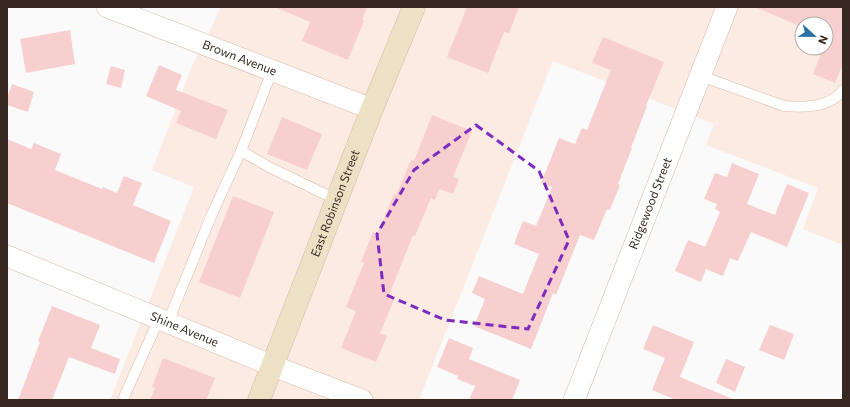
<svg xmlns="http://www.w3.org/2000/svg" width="850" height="407" font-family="Commissioner,sans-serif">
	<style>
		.built { fill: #fcebe2; fill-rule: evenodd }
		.building { fill: #f8cfcf }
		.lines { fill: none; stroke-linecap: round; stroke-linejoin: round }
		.lane-casing { stroke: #d9b9a5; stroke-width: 11 }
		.street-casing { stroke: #d9b9a5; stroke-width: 22 }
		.secondary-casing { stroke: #d9b9a5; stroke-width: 23 }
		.lane { stroke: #fff; stroke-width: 10 }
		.street { stroke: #fff; stroke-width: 21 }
		.secondary { stroke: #ede1c5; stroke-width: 22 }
		.marked { fill: none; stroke: #7b2cbf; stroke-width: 3; stroke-dasharray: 8 5; stroke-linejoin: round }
		.labels { text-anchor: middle; stroke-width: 4; stroke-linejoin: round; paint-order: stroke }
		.street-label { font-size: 12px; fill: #352921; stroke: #fff }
	</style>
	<rect width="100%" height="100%" fill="#fafafa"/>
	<path class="built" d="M 220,7 L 843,7 L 843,245 L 803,229 L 818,188 L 706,145 L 714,124 L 553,61 L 419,400 L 110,400 L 194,187 L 152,170 L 192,66 L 213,25 ZM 802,24 L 826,24 L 826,48 L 802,48 Z"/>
	<g class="building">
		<path d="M 275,7 L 367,7 L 362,20 L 364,21 L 348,60 L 302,41 L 310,22 Z"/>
		<path d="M 467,7 L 519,7 L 509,33 L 504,32 L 488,73 L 447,57 Z"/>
		<path d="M 755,7 L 843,7 L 843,64 L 835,83 L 813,74 L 823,48 L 826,48 L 827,37 L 826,37 L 826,24 L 802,24 L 802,27 Z"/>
		<path d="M 70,30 L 75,64 L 26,73 L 20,39 Z"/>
		<path d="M 603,37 L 664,62 L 646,106 L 647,106 L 631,148 L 632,148 L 618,184 L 620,185 L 610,210 L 607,209 L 594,240 L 580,235 L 556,295 L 553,293 L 531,349 L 474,326 L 485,299 L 472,293 L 479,276 L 523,294 L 539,254 L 514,244 L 523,221 L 536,226 L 552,187 L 541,183 L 559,138 L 575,144 L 582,128 L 587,130 L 611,70 L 592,63 Z"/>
		<path d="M 159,65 L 182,75 L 176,90 L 228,110 L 216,139 L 176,123 L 181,111 L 146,96 Z"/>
		<path d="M 111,66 L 125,70 L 121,88 L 106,84 Z"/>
		<path d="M 12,84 L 34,92 L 28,112 L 7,105 L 7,98 Z"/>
		<path d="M 432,115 L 472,131 L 453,177 L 459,179 L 453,194 L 439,189 L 435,200 L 431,198 L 415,236 L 413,235 L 388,298 L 394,300 L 380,333 L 387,336 L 376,362 L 341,348 L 356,311 L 346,307 L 364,263 L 361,262 L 373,232 L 377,234 L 394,194 L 396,195 L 411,160 L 414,161 Z"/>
		<path d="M 282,117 L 322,134 L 307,170 L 267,154 Z"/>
		<path d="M 7,139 L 31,149 L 34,143 L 61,154 L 55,170 L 102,189 L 103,187 L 117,193 L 124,176 L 142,183 L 133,205 L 171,221 L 154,263 L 7,203 Z"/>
		<path d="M 732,163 L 759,174 L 747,204 L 775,215 L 787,184 L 809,193 L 787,247 L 751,232 L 738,261 L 730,258 L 723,276 L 706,269 L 701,282 L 675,271 L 688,240 L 705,247 L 720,212 L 715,209 L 717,204 L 704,199 L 715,173 L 727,177 Z"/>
		<path d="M 233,196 L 274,212 L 240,298 L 199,282 Z"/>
		<path d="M 52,306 L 100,325 L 91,348 L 120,359 L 115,374 L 69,357 L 52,400 L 18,400 L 40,342 L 38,341 Z"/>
		<path d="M 653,325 L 694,342 L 680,377 L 735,400 L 676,400 L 652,390 L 665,358 L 643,349 Z"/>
		<path d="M 770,325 L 794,334 L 784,360 L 759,350 Z"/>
		<path d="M 449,338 L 473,348 L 469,359 L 520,380 L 512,400 L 469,400 L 475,386 L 457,379 L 458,376 L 437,367 Z"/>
		<path d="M 163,358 L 215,378 L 206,400 L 150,400 L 155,388 L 152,387 Z"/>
		<path d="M 726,359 L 745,367 L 735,392 L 716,383 Z"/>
	</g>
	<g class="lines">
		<defs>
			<g id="lane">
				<path d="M 701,76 L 784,106 C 804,108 830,108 843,90"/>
				<path d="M 241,151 L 269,167 L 337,200"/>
				<path d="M 168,322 L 212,214 L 241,151 L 272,71"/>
				<path d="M 124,397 L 159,319"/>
			</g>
			<g id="street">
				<path id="s1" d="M 107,7 L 372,109"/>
				<path id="s2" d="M 7,256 L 273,366 L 362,400"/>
				<path id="s3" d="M 574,400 L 727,7"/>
			</g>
			<g id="secondary">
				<path id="s4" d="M 259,400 L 372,109 L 414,7"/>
			</g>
		</defs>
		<use href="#lane" class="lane-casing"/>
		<use href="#street" class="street-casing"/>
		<use href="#secondary" class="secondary-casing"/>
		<use href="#lane" class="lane"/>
		<use href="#street" class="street"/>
		<use href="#secondary" class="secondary"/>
	</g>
	<path class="marked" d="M 476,125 L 539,171 L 569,240 L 528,329 L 445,320 L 384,294 L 377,234 L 414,170 Z"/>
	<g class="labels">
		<g class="street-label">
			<text dy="4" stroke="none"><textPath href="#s1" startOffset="142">Brown Avenue</textPath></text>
			<text dy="4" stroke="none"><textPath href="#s4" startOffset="211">East Robinson Street</textPath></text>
			<text dy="4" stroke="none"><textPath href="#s3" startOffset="211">Ridgewood Street</textPath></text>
			<text dy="4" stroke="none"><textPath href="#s2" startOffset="192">Shine Avenue</textPath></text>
		</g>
	</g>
	<rect width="850" height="407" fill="none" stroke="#352921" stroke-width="16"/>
	<g transform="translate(814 36) rotate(112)"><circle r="19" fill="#ffffff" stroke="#aea9a6"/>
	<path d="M0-3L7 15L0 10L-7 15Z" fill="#2c71a6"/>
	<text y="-6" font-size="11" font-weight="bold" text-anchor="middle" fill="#352921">N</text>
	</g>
</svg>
